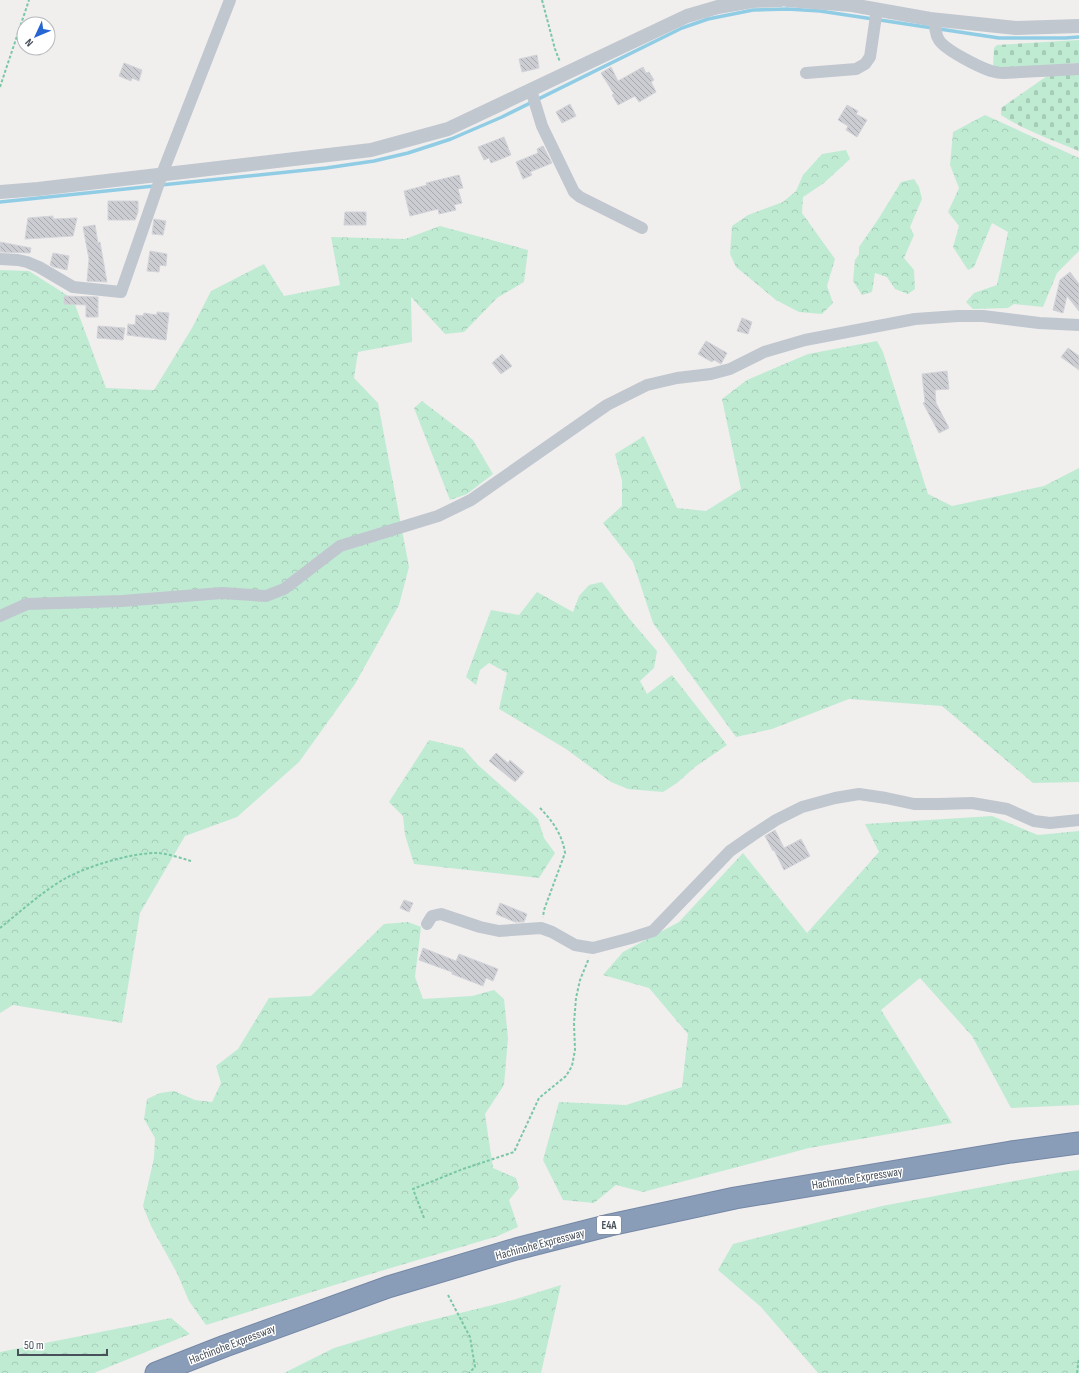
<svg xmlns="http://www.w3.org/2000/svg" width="1079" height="1373" font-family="'Sofia Sans Condensed',sans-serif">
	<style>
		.forest { fill: url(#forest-crowns) }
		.cemetery { fill: url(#cemetery-stones) }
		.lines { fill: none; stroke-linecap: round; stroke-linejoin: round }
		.stream { stroke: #90cde5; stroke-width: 3.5 }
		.building { fill: url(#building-back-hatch); stroke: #d2d4d9 }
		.motorway-casing { stroke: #7488a5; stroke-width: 23 }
		.path { stroke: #7ac7a6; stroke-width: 2; stroke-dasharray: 3 2; stroke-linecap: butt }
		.minor { stroke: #c0c7cf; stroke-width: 12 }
		.tertiary { stroke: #c0c7cf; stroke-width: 14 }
		.motorway { stroke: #899db9; stroke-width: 21 }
		.labels { text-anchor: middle; stroke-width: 3; stroke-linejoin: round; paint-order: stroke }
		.shield { fill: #fff; stroke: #7f848c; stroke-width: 1 }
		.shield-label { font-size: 11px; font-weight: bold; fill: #48505a }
		.street-label { font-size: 12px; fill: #48505a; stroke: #fff }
	</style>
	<defs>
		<pattern id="forest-crowns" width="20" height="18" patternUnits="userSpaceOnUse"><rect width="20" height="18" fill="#bfebd3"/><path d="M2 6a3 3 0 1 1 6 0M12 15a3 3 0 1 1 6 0" fill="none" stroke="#a6cbb7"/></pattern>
		<pattern id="cemetery-stones" width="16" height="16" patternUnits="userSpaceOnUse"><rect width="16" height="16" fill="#bfebd3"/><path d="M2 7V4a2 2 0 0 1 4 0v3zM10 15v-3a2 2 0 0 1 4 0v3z" fill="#a6cbb7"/></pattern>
		<pattern id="building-back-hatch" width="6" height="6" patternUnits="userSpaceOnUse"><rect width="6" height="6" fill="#cccdd2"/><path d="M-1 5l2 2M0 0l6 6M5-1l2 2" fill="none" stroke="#a8a9ad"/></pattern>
	</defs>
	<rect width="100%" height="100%" fill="#f1eeee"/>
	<g class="forest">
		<path d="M 985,115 L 1079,158 L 1079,251 L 1057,273 L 1043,307 L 1014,304 L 1008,308 L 973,309 L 966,302 L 974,293 L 997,285 L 1008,232 L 992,223 L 974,267 L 968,270 L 953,247 L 959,226 L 948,212 L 959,188 L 950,165 L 953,132 Z"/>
		<path d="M 846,150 L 850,159 L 824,183 L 803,197 L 802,213 L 835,259 L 827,286 L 833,303 L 822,314 L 799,312 L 776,300 L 736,267 L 730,254 L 732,226 L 748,215 L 783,202 L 796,191 L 803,175 L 822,154 Z"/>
		<path d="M 914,179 L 919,187 L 922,199 L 910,227 L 914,235 L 904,258 L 914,270 L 915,289 L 908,294 L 895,289 L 887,277 L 875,273 L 872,292 L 862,295 L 853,281 L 855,260 L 859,254 L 859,247 L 879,218 L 901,182 Z"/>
		<path d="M 440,226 L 528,250 L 524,282 L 497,298 L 464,332 L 445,334 L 411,297 L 412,342 L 358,352 L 354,378 L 378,403 L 409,567 L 399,605 L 355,684 L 299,762 L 237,817 L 185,836 L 140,913 L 122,1023 L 13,1005 L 0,1013 L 0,270 L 29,271 L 73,299 L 106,388 L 154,390 L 192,328 L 211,291 L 264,264 L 284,296 L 340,285 L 331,237 L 405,239 Z"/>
		<path d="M 877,341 L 883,352 L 928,494 L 952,506 L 1044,486 L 1079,468 L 1079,782 L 1033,783 L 942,706 L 849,699 L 772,729 L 736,737 L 653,623 L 633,562 L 603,523 L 622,506 L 622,481 L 615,454 L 644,436 L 677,508 L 706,511 L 741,489 L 722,399 L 747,380 L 808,354 Z"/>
		<path d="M 422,401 L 473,440 L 493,474 L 467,494 L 450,500 L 414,408 Z"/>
		<path d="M 602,582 L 627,616 L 657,651 L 654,668 L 640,681 L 647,694 L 672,675 L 727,745 L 695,767 L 677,783 L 663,792 L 628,789 L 611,782 L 566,749 L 499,709 L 507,673 L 489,663 L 480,670 L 476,685 L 466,677 L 491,610 L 519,615 L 537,592 L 573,612 L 579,596 L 589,585 Z"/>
		<path d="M 429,740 L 463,748 L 478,765 L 532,813 L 538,819 L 544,838 L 555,853 L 539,878 L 414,864 L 405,835 L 403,816 L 389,802 Z"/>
		<path d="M 992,816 L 1038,835 L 1079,831 L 1079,1105 L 1011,1108 L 972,1036 L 920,978 L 881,1010 L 952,1123 L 809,1148 L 643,1192 L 616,1185 L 594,1203 L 563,1200 L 543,1160 L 559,1102 L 626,1105 L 682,1087 L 688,1034 L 649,988 L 603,975 L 623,952 L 679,922 L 743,853 L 807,933 L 879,852 L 865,824 Z"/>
		<path d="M 408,922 L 421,927 L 415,977 L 423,999 L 472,996 L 494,990 L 504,999 L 508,1038 L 504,1085 L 485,1114 L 493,1168 L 516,1178 L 519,1188 L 509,1200 L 518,1227 L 498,1236 L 354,1279 L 206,1325 L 189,1301 L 177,1273 L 151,1226 L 143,1206 L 154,1158 L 155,1138 L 144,1119 L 147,1099 L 160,1093 L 174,1091 L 195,1100 L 212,1102 L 221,1083 L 216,1066 L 238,1049 L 269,998 L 311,996 L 384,924 Z"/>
		<path d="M 1079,1170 L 1079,1373 L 818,1373 L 761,1307 L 718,1270 L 733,1244 L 882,1206 L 1062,1172 Z"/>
		<path d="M 561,1285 L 541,1373 L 284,1373 L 334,1348 L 407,1326 L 513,1300 Z"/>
		<path d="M 171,1318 L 190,1334 L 94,1373 L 0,1373 L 0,1352 Z"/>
	</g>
	<g class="cemetery">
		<path d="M 1079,40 L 1079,63 L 1000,69 L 993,66 L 994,48 L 997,45 Z"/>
		<path d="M 1079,74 L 1079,151 C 1052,140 1026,131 1001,115 L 1001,108 L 1047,76 Z"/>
	</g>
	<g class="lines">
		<g class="stream">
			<path d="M 161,185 L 326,168 L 374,161 L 408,153 L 451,139 L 502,117 L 682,28 L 708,19 L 753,10 L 787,9 L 820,11 L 999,38 L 1065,38 L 1079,37"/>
			<path d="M 0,202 L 154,186"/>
		</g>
	</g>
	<g class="building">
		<path d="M 537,55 L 539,68 L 522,72 L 519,59 Z"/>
		<path d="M 124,63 L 142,70 L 139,81 L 132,78 L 131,81 L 119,76 Z"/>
		<path d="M 611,67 L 618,81 L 643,67 L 646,73 L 649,72 L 654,80 L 651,82 L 656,92 L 639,102 L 635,96 L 618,105 L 612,95 L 614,94 L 601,73 Z"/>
		<path d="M 570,104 L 576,116 L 562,123 L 556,112 Z"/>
		<path d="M 847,105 L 858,111 L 856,114 L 867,120 L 857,137 L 846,130 L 848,126 L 838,120 Z"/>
		<path d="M 504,137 L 511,155 L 491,163 L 489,158 L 484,160 L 478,147 Z"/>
		<path d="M 543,146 L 552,163 L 530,172 L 532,175 L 523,179 L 516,162 L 538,153 L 537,149 Z"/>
		<path d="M 459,175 L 463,188 L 458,189 L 462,203 L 454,205 L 456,210 L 439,214 L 438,209 L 410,216 L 404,191 L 427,185 L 426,183 Z"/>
		<path d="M 108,201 L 138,201 L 138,212 L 135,220 L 108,220 Z"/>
		<path d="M 345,212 L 366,212 L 366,225 L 344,225 Z"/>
		<path d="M 53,216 L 53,219 L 77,218 L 73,236 L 25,239 L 28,218 Z"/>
		<path d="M 154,219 L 166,221 L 163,235 L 152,234 Z"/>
		<path d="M 95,225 L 98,243 L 100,242 L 107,282 L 87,281 L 89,259 L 83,227 Z"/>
		<path d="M 0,242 L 31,248 L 30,253 L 0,252 Z"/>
		<path d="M 150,251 L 167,254 L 166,266 L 160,265 L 159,272 L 147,271 Z"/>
		<path d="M 53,253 L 69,256 L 67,270 L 54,267 L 50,265 Z"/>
		<path d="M 1070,272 L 1079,284 L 1079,311 L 1067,296 L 1063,313 L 1053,310 L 1060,280 Z"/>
		<path d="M 64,296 L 98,297 L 98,317 L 86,317 L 86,305 L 64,304 Z"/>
		<path d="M 157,312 L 169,313 L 166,340 L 127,335 L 128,324 L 135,325 L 136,315 L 143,316 L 144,313 L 157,315 Z"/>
		<path d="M 742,318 L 752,322 L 748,334 L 737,331 Z"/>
		<path d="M 98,326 L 125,328 L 123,340 L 97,338 Z"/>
		<path d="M 706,341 L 727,353 L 721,364 L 714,360 L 712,362 L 698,354 Z"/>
		<path d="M 1068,348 L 1079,356 L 1079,370 L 1061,357 Z"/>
		<path d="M 502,354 L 512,366 L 501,374 L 492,363 Z"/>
		<path d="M 947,371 L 949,389 L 935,390 L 936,403 L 949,428 L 939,433 L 923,403 L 925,402 L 922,374 Z"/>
		<path d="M 496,753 L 508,763 L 510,760 L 524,772 L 515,782 L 489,761 Z"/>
		<path d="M 775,830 L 784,848 L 801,839 L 810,856 L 784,870 L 774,850 L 773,851 L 765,836 Z"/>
		<path d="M 404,900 L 413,903 L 409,912 L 400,908 Z"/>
		<path d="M 500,903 L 527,914 L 524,922 L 515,922 L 496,914 Z"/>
		<path d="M 423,948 L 456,961 L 459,954 L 498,969 L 493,981 L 486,978 L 483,986 L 452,974 L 452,972 L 419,960 Z"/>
	</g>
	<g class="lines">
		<defs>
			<path id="motorway" d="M 156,1373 L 225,1346 L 388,1287 L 516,1249 L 610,1225 L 735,1198 L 1011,1152 L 1079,1143"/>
		</defs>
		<use href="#motorway" class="motorway-casing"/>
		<g class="path">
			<path d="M 542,0 L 555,49 L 560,62"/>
			<path d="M 0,87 L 29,0"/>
			<path d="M 540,808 C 552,820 563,836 565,853 L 544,910 L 543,917"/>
			<path d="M 0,928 C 21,911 43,891 66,878 C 88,866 134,852 158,853 C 169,854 181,858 191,861"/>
			<path d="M 424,1218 L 413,1189 L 463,1169 L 514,1152 L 539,1098 L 566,1076 L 572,1066 L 575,1050 L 574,1023 L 576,998 L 580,980 L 589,958"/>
			<path d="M 448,1295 L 470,1337 L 475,1367 L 469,1373"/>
			<path d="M 1077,1373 L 1079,1358"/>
		</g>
		<g class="minor">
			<path d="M 935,19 C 935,26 935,34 939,40 C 945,50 979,67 991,71 C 995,72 999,73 1003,73 L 1079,69"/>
			<path d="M 806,73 L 856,69 L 865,64 L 870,57 L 877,9"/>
			<path d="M 531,90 L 542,126 L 574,192 L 580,197 L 642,228"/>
			<path d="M 0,259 L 18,260 L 27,262 L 39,267 L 73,287 L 121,292 L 162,174 L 230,0"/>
			<path d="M 0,616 L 27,604 L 122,601 L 222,593 L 266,596 L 284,589 L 340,546 L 438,516 L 471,500 L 607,405 L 647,385 L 677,378 L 711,374 L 730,369 L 764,352 L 805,340 L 915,319 L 958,316 L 983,316 L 1039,323 L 1079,325"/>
			<path d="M 427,924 L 432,916 L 441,914 L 480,927 L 499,931 L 541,928 L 552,932 L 575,945 L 593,948 L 631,938 L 653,931 L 730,851 L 753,835 L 776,820 L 802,807 L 835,798 L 859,794 L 886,798 L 914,804 L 939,804 L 972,803 L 1007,809 L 1034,821 L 1050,823 L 1079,820"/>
		</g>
		<g class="tertiary">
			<path d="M 787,0 L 852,5 L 930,19 L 1016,28 L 1079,26"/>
			<path d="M 0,192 L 38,189 L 371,150 L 448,129 L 687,16 L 718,7 L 752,1 L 781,0"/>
		</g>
		<use href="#motorway" class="motorway"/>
	</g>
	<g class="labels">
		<rect class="shield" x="597" y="1216" width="24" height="18" rx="3"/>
		<g class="shield-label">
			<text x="609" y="1229">E4A</text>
		</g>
		<g class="street-label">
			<text transform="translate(857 1178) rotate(-9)" y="4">Hachinohe Expressway</text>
			<text transform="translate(540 1244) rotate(-15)" y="4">Hachinohe Expressway</text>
			<text transform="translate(232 1344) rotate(-21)" y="4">Hachinohe Expressway</text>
		</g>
	</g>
	<g transform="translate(36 36) rotate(226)"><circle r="19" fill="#ffffff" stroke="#b6b9bd"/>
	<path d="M0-3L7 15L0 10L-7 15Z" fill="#2666d2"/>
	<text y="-6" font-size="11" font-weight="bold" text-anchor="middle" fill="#48505a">N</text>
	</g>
	<path d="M18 1349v6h89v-6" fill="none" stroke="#48505a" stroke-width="2"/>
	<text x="24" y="1349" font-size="12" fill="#48505a" stroke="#ffffff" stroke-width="3" paint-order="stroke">50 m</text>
</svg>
